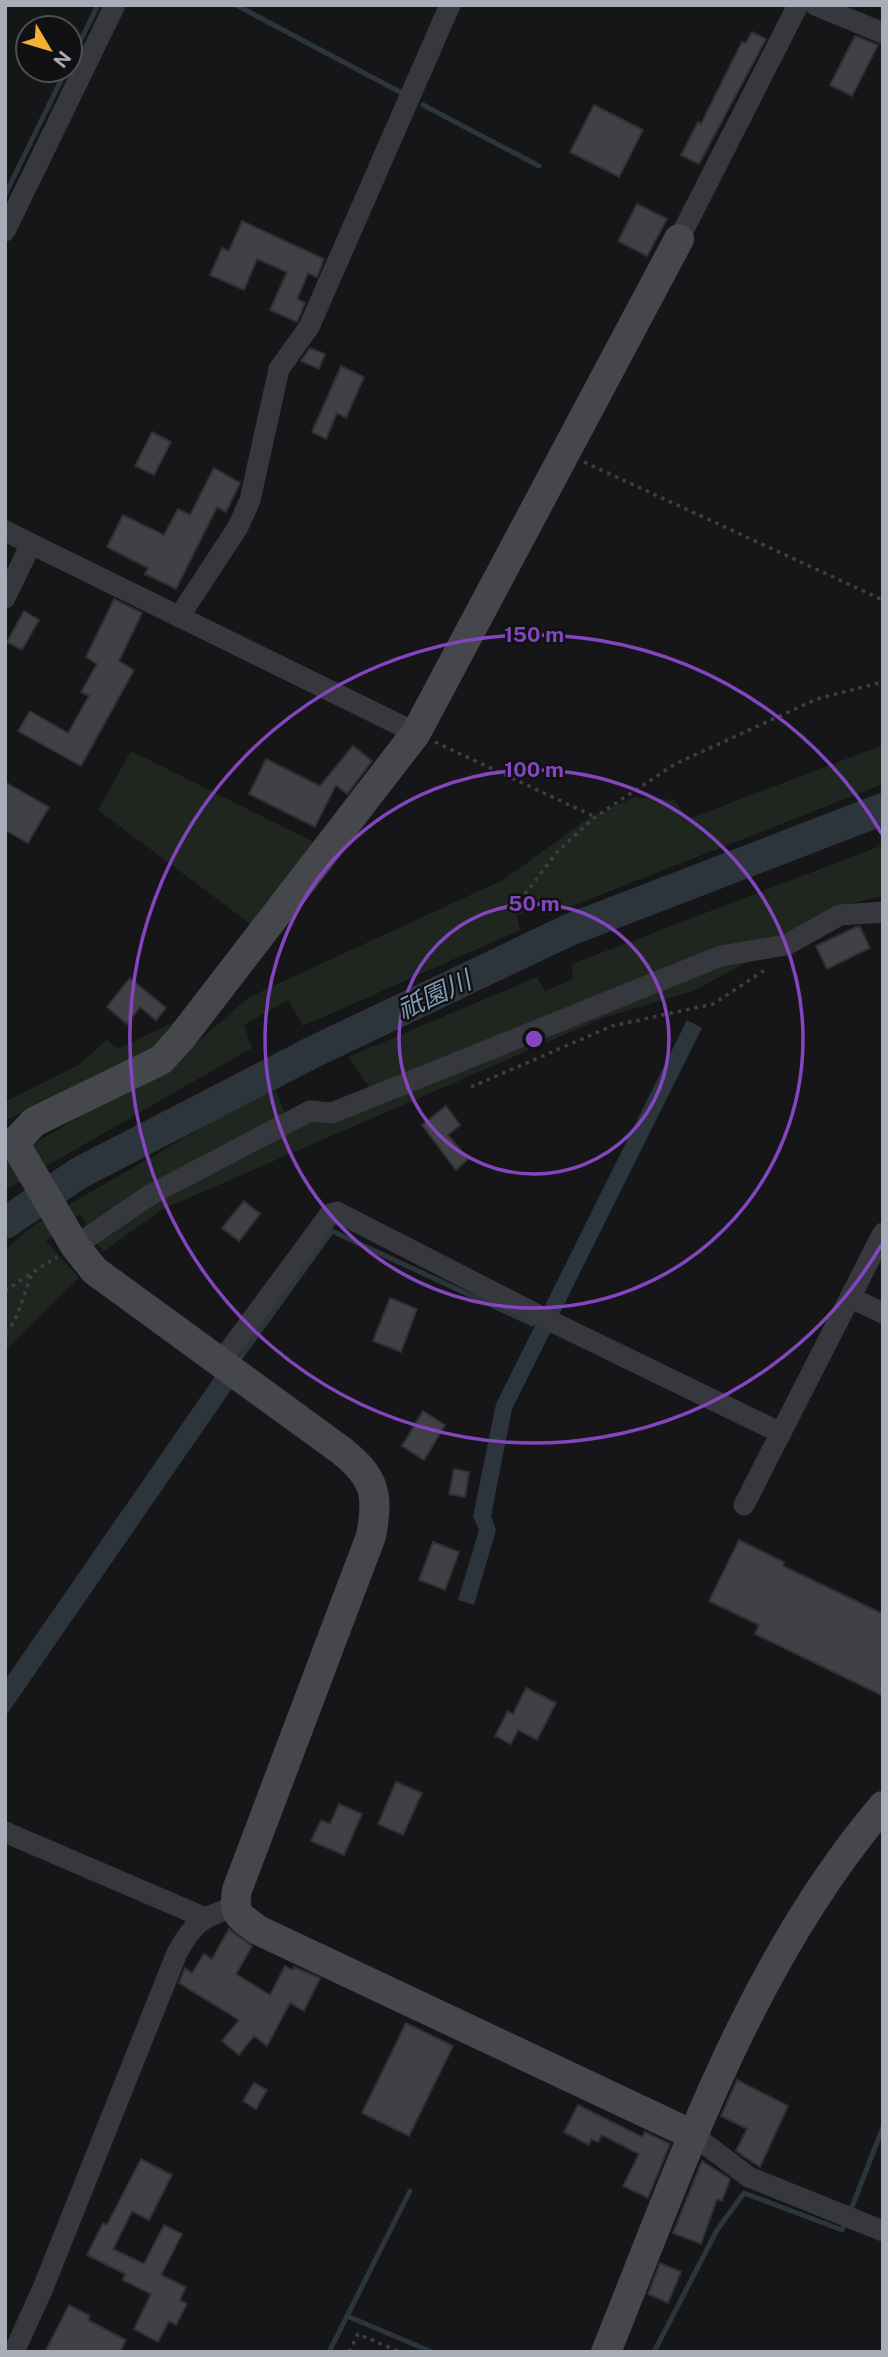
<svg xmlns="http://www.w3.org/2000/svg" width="888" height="2357" font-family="'Public Sans','Noto Sans JP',sans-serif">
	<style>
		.green { fill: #1e261f }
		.water { fill: #2c353c }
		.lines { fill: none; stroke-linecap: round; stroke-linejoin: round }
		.stream { stroke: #2c353c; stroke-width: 5 }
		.river { stroke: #2c353c; stroke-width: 32 }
		.building { fill: #404145; stroke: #303034; stroke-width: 2 }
		.path { stroke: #3d3f44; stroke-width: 3.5; stroke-dasharray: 3.5 5; stroke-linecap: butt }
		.street { stroke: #37383d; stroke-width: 21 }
		.secondary { stroke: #45474d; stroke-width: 30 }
		.ring { fill: none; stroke: #8446be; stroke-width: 3.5 }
		.labels { text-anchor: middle; stroke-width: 5; stroke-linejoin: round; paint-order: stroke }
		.water-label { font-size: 26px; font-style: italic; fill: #7f9bb3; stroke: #111113 }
		.centre { fill: #8446be; stroke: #111113; stroke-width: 3.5 }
		.ring-label { font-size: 21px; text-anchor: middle; font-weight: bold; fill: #8446be; stroke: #111113; stroke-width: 5; stroke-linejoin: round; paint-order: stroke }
	</style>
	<rect width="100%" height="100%" fill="#161618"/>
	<g class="green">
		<path d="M 883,745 L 883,784 L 549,915 L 541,905 L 517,916 L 520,930 L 303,1026 L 288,1000 L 244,1025 L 252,1048 L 5,1190 L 5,1160 L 174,1062 L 249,997 L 503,880 L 586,820 L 634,797 L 674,800 L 688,819 Z"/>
		<path d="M 131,751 L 316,843 L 253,926 L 98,810 Z"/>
		<path d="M 883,845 L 883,896 L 850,904 L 782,934 L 772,949 L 693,991 L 603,1018 L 161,1210 L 103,1252 L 80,1214 L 46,1241 L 79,1278 L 5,1351 L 5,1249 L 37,1223 L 274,1086 L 290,1126 L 379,1101 L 348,1057 L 537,977 L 545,991 L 573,979 L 572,964 Z"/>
		<path d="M 178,1020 C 171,1029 165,1038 158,1046 C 127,1079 47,1098 5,1121 L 5,1102 L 79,1065 L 107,1040 L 118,1049 Z"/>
	</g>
	<g class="water">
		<path d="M 687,1020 L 702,1028 L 512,1409 L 491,1516 L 496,1530 L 474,1605 L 458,1600 L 479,1530 L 473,1516 L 496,1404 Z"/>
		<path d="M 216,1375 L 233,1387 L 5,1717 L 5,1680 Z"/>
	</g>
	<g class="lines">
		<g class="stream">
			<path d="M 236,5 L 400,92"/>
			<path d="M 70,62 L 98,5"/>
			<path d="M 423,105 L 539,166"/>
			<path d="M 5,195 L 66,70"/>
			<path d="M 238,1361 L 332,1231 L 532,1324"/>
			<path d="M 850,2212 L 883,2127"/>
			<path d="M 347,2316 L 432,2352"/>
			<path d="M 329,2352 L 410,2191"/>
			<path d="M 654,2352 L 717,2230 L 744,2193 L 842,2230 L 846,2221"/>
		</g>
		<path class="river" d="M 5,1223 L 79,1173 L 313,1052 L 569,930 L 883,809"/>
	</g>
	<g class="building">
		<path d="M 752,32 L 766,39 L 699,164 L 681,155 L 698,122 L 701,124 L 742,42 L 746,43 Z"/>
		<path d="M 855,36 L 878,45 L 852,96 L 830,85 Z"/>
		<path d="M 594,105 L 643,130 L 619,177 L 570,152 Z"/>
		<path d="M 637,204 L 667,219 L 647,256 L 618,241 Z"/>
		<path d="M 242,221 L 324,259 L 317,277 L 308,273 L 297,299 L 305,303 L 297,322 L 270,310 L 287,272 L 257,259 L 244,290 L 210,275 L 222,248 L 229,251 Z"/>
		<path d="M 310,348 L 325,354 L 319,369 L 301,361 Z"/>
		<path d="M 341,366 L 364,377 L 346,418 L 337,413 L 326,439 L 312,432 Z"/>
		<path d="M 152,432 L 171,442 L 154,475 L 135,466 Z"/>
		<path d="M 214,468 L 240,483 L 226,512 L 217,507 L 176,589 L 145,574 L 148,568 L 107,547 L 123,515 L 164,535 L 178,509 L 190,515 Z"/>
		<path d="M 114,599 L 142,613 L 119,661 L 134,670 L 81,766 L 18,731 L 30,711 L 68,733 L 89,696 L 81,692 L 97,664 L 86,657 Z"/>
		<path d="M 24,611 L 39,620 L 22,650 L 7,642 Z"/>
		<path d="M 353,746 L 372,761 L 347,794 L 336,785 L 315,827 L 249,794 L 266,759 L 320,786 Z"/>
		<path d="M 5,782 L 49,807 L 28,843 L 5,830 Z"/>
		<path d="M 856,927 L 860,927 L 870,948 L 827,969 L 816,946 Z"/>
		<path d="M 130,978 L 166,1008 L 156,1020 L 140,1007 L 127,1024 L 107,1007 Z"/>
		<path d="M 446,1106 L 460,1125 L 448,1135 L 468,1159 L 456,1170 L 422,1125 Z"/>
		<path d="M 244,1201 L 260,1214 L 239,1241 L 222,1228 Z"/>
		<path d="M 390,1298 L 417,1309 L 401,1352 L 373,1341 Z"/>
		<path d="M 423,1411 L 445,1425 L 424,1460 L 402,1446 Z"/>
		<path d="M 454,1469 L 469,1472 L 465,1497 L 449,1494 Z"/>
		<path d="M 739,1540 L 784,1562 L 783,1566 L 883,1614 L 883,1696 L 755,1634 L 759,1625 L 709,1601 Z"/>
		<path d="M 433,1542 L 459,1552 L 445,1590 L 419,1580 Z"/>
		<path d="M 526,1688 L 556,1703 L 537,1740 L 518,1730 L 511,1744 L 495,1736 L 508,1711 L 513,1714 Z"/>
		<path d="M 396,1782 L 422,1793 L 403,1835 L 378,1824 Z"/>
		<path d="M 339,1804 L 362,1814 L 344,1855 L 311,1841 L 321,1820 L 330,1824 Z"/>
		<path d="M 229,1929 L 252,1946 L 236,1974 L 270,1995 L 285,1966 L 292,1970 L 294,1967 L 320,1978 L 304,2011 L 290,2003 L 267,2046 L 254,2036 L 239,2055 L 222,2041 L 239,2020 L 179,1983 L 185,1968 L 192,1973 L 204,1954 L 212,1959 Z"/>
		<path d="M 406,2023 L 453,2046 L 409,2136 L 362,2113 Z"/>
		<path d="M 737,2080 L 788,2106 L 760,2167 L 736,2151 L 747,2129 L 721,2116 Z"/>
		<path d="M 254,2083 L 267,2090 L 256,2109 L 243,2101 Z"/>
		<path d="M 578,2105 L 642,2137 L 645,2132 L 670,2144 L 648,2198 L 623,2186 L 639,2154 L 602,2135 L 598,2142 L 591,2139 L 589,2145 L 564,2132 Z"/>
		<path d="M 141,2159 L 172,2175 L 149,2220 L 132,2211 L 113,2249 L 144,2264 L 164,2225 L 182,2234 L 161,2275 L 186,2287 L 180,2300 L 187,2304 L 176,2325 L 169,2321 L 158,2342 L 134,2329 L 151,2294 L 123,2280 L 125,2274 L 87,2255 L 103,2223 L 107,2225 Z"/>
		<path d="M 702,2161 L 730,2179 L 722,2201 L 717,2199 L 701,2244 L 673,2233 Z"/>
		<path d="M 660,2263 L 681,2272 L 668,2303 L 648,2294 Z"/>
		<path d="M 69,2305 L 90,2316 L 88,2320 L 126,2340 L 120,2352 L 45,2352 Z"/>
	</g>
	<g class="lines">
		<g class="path">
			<path d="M 584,462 L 883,600"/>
			<path d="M 435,742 L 595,817"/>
			<path d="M 525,894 L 557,852 L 595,817 L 675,764 L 817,699 L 883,682"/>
			<path d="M 471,1087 L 612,1026 L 713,1004 L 768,968"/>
			<path d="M 5,1291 L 30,1274"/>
			<path d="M 5,1332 L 15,1321 L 32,1273 L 57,1257"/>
			<path d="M 349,2352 L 358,2334 L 400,2352"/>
		</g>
		<g class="street">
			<path d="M 815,5 L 883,33"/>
			<path d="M 5,231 L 115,5"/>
			<path d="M 679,239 L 798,5"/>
			<path d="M 5,531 L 416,733"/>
			<path d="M 5,598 L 31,544"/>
			<path d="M 179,617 L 238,527 L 250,500 L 279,369 L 309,327 L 450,5"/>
			<path d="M 75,1246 L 150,1195 L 310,1111 L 332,1113 L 721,956 L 786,945 L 840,915 L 883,912"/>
			<path d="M 851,1298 L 883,1313"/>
			<path d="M 220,1363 L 330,1214 L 337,1212 L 534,1313 L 781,1433"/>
			<path d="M 744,1505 L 883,1233"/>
			<path d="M 5,1832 L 203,1917"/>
			<path d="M 693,2135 L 749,2177 L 883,2231"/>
			<path d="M 14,2352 L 43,2288 L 177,1953 C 194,1922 201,1918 234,1907"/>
		</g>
		<g class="secondary">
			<path d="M 679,239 L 416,733 L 181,1038 L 161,1060 L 34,1122 L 17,1140 L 18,1149 L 75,1246 L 95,1271 L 342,1451 C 375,1478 379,1494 371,1536 L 237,1890 C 233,1915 239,1916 258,1930 L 693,2135"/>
			<path d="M 606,2352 C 683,2162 749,1964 883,1806"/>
		</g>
	</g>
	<g class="ring">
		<circle cx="534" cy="1039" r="135"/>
		<circle cx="534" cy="1039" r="269"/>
		<path d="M882 1244A404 404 0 1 1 882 834"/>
	</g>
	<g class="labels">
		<g class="water-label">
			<text transform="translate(434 995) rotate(-25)" y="9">祇園川</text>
		</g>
	</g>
	<circle cx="534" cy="1039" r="10" class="centre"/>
	<g class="ring-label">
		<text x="534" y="642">150 m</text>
		<text x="534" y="777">100 m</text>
		<text x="534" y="911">50 m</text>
	</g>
	<rect width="888" height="2357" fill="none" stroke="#a8adb8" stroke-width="14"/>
	<g transform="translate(49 49) rotate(128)"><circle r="33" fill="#111113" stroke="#4d4f55" stroke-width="2"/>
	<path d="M0-5L12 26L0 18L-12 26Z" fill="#f2b134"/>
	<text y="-10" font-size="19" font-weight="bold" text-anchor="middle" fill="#a8adb8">N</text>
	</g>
</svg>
